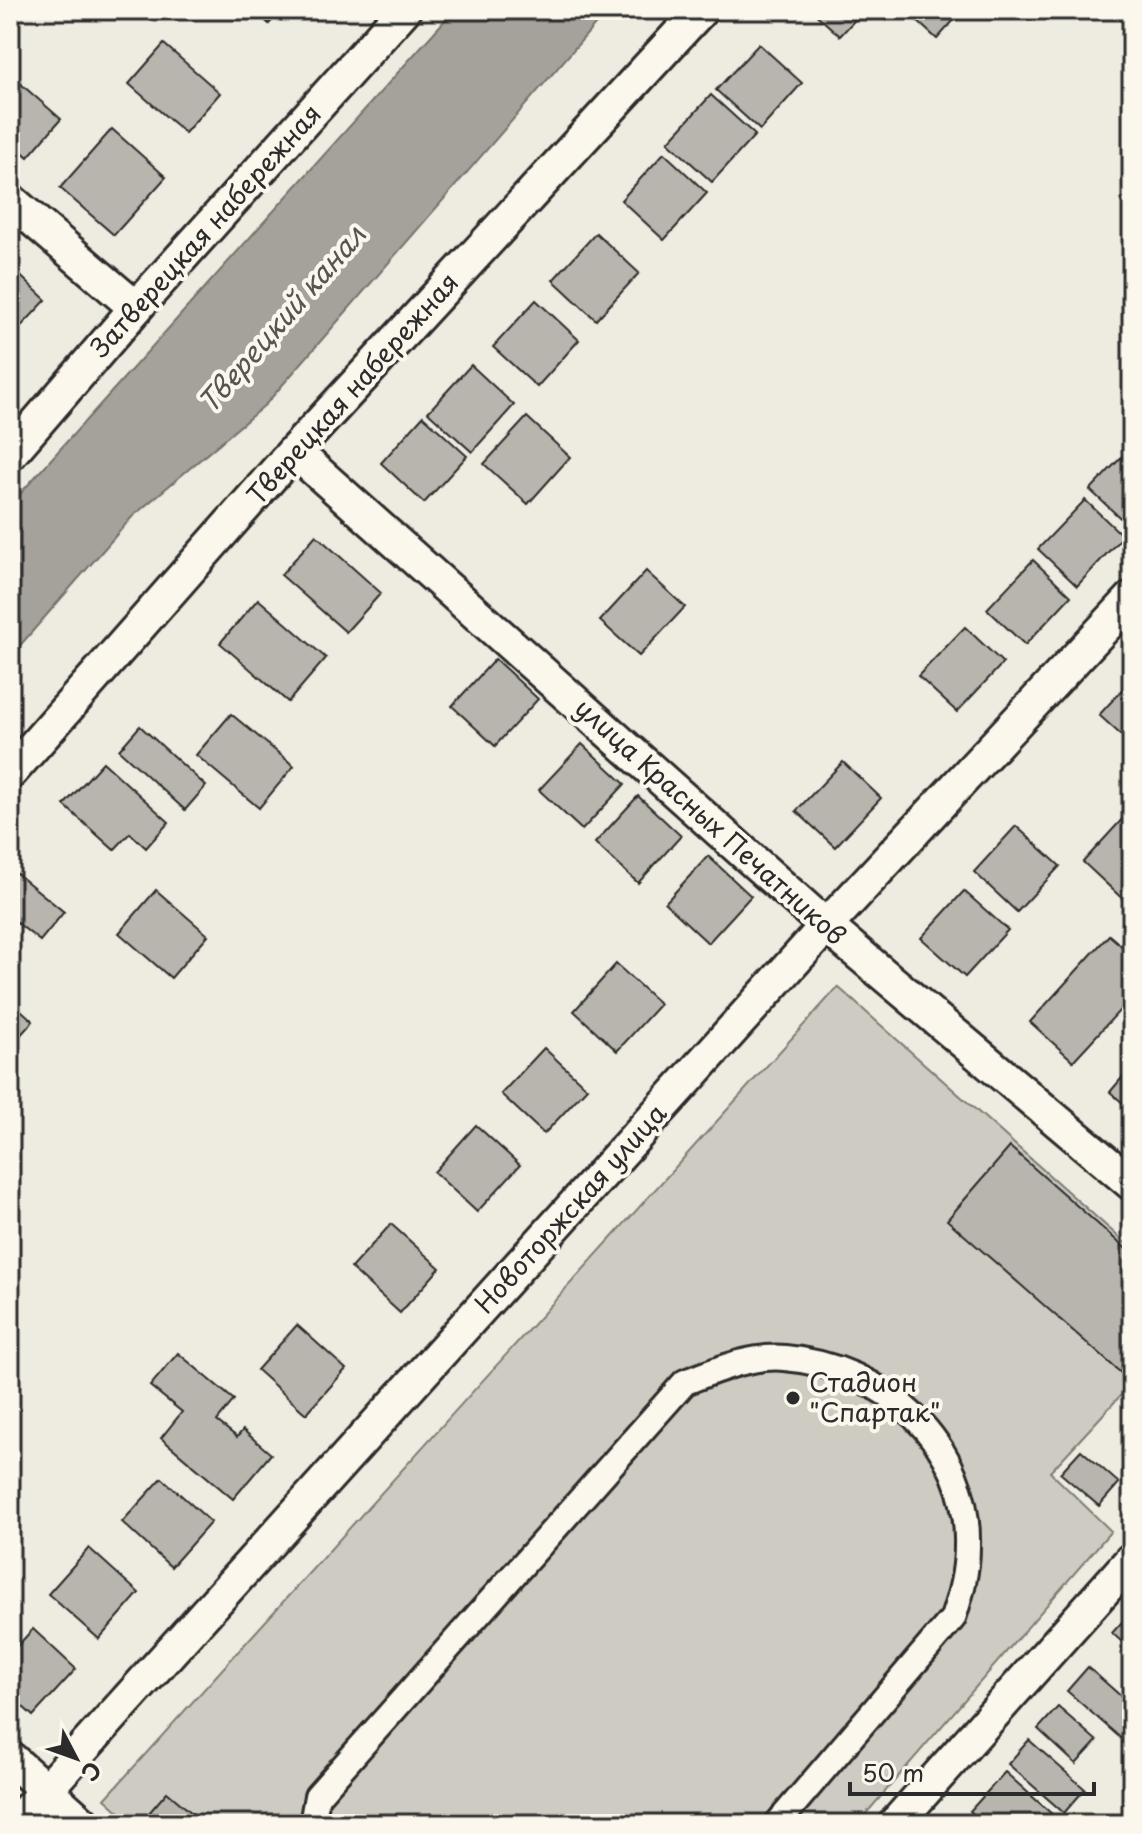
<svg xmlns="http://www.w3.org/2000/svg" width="1142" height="1834" font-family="'Playpen Sans',sans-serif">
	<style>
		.green { fill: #cecbc2; stroke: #7c7b76; stroke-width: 2 }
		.water { fill: #a4a29a; stroke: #74726e; stroke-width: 2 }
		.building { fill: #b8b5ae; stroke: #2b2b2b; stroke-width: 2 }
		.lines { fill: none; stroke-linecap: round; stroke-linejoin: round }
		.pedestrian-casing { stroke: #2b2b2b; stroke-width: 30 }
		.minor-casing { stroke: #2b2b2b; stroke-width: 38 }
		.pedestrian { stroke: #fbf7ec; stroke-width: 24 }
		.minor { stroke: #fbf7ec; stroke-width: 32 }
		.poi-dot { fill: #2b2b2b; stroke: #fbf7ec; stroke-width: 3 }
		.labels { text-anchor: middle; stroke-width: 8; stroke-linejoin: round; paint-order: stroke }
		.street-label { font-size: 26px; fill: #2b2b2b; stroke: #fbf7ec }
		.poi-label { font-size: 26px; fill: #2b2b2b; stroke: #fbf7ec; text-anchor: start }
		.water-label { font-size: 28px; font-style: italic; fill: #555552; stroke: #fbf7ec }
	</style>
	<rect width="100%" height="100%" fill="#eeebe0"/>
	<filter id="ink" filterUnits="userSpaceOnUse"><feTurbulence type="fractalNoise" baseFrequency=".0125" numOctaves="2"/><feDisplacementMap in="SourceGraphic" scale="16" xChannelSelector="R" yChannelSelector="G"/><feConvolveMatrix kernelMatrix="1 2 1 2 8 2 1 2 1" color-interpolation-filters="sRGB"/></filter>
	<g filter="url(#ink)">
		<path class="green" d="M 838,987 L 1132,1249 L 1132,1383 L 1050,1472 L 1111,1531 L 857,1824 L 133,1824 L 105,1799 Z"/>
		<path class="water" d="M 454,10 L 608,10 L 266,404 L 132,517 L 10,657 L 10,505 Z"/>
		<g class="building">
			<path d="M 254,10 L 281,10 L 269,24 Z"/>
			<path d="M 811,10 L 864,10 L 840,36 Z"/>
			<path d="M 905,10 L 963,10 L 937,39 Z"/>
			<path d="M 164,44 L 220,93 L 185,133 L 129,84 Z"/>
			<path d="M 759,44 L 802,83 L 760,130 L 716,90 Z"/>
			<path d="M 14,78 L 61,119 L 28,157 L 10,141 L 10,83 Z"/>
			<path d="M 711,95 L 755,135 L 712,182 L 668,142 Z"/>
			<path d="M 112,129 L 166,177 L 114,235 L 60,188 Z"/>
			<path d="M 664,153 L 707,193 L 664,240 L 621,200 Z"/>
			<path d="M 596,233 L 639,273 L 596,320 L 553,280 Z"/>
			<path d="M 10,266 L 46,300 L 14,334 L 10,331 Z"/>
			<path d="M 536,300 L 579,340 L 537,387 L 493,347 Z"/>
			<path d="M 471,365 L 514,405 L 472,452 L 428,412 Z"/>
			<path d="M 423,416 L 467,456 L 424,503 L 381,463 Z"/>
			<path d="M 527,417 L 570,457 L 528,504 L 484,464 Z"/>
			<path d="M 1132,446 L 1132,523 L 1129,526 L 1090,490 Z"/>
			<path d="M 1085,500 L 1123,536 L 1077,586 L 1038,549 Z"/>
			<path d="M 316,535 L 381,593 L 346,632 L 281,575 Z"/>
			<path d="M 1033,560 L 1071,596 L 1025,645 L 987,609 Z"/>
			<path d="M 646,571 L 685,607 L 639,656 L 600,621 Z"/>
			<path d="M 258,599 L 326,658 L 288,702 L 220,643 Z"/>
			<path d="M 965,627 L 1003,663 L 957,712 L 918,676 Z"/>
			<path d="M 495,659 L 538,699 L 495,746 L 452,706 Z"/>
			<path d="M 1132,679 L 1132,745 L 1099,715 Z"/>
			<path d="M 231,714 L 294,766 L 259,808 L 196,755 Z"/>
			<path d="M 140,726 L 206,786 L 185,810 L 119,750 Z"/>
			<path d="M 582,744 L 625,784 L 582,830 L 539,790 Z"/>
			<path d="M 103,762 L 169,822 L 146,848 L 130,833 L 114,850 L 64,805 Z"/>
			<path d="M 843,762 L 881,798 L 835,847 L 796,811 Z"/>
			<path d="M 638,796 L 681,836 L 638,883 L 595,843 Z"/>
			<path d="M 1126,815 L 1132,821 L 1132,896 L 1126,902 L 1083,862 Z"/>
			<path d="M 1016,826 L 1060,866 L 1017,912 L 974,872 Z"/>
			<path d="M 708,856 L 751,896 L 708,943 L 665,903 Z"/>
			<path d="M 10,868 L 64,912 L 40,941 L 10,917 Z"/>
			<path d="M 156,890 L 208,935 L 171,978 L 119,933 Z"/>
			<path d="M 964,891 L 1008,930 L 965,977 L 921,938 Z"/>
			<path d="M 1109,935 L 1132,955 L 1132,997 L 1073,1061 L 1030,1022 Z"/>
			<path d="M 616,964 L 660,1004 L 617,1051 L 574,1011 Z"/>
			<path d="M 10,1000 L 33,1021 L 10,1047 Z"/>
			<path d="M 544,1048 L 587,1088 L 544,1134 L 501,1094 Z"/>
			<path d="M 1132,1066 L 1132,1111 L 1110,1092 Z"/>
			<path d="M 476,1125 L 520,1165 L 477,1212 L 434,1172 Z"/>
			<path d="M 1010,1147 L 1132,1254 L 1132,1376 L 1129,1380 L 947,1220 Z"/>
			<path d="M 391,1224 L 440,1268 L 400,1313 L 351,1268 Z"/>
			<path d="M 297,1325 L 346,1369 L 306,1414 L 257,1370 Z"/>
			<path d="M 178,1353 L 234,1400 L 217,1421 L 237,1437 L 243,1430 L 271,1454 L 233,1499 L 161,1438 L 182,1412 L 150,1386 Z"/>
			<path d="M 1081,1450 L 1119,1483 L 1099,1506 L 1060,1473 Z"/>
			<path d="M 162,1478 L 211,1522 L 171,1567 L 122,1522 Z"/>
			<path d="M 89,1548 L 139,1593 L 99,1639 L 48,1594 Z"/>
			<path d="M 1132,1611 L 1132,1651 L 1112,1633 Z"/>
			<path d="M 33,1629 L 76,1669 L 33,1716 L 10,1695 L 10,1654 Z"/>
			<path d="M 1088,1667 L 1132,1706 L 1132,1731 L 1124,1741 L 1067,1691 Z"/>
			<path d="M 1058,1707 L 1097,1741 L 1076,1764 L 1038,1729 Z"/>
			<path d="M 1029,1740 L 1085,1789 L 1064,1813 L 1008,1764 Z"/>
			<path d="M 1005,1772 L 1063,1824 L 984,1824 L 970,1811 Z"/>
			<path d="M 167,1792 L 205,1824 L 145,1824 L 142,1821 Z"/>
		</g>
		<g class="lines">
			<defs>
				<path id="pedestrian" d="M 312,1824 L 317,1796 L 685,1382 C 717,1370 750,1355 785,1358 C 883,1366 970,1443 967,1546 C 967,1572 961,1594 953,1618 L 777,1824"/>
				<g id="minor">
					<path d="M 10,200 L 136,308"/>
					<path d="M 294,451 L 826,926 L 1132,1184"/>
					<path d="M 10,454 L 142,301 L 404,10"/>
					<path d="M 10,773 L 294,451 L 701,10"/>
					<path d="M 10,1758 L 84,1824"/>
					<path d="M 15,1824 L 826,926 L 1132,598"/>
					<path d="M 895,1824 L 1132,1559"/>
				</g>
			</defs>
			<use href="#pedestrian" class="pedestrian-casing"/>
			<use href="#minor" class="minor-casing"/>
			<use href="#pedestrian" class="pedestrian"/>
			<use href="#minor" class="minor"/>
		</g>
	</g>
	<circle class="poi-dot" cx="793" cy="1398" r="8"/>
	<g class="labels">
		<g class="street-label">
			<text transform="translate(206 231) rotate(-48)" y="9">Затверецкая набережная</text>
			<text transform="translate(353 389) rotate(-48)" y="9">Тверецкая набережная</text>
			<text transform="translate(710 822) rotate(42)" y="9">улица Красных Печатников</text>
			<text transform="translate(571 1209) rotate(-48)" y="9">Новоторжская улица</text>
		</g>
		<g class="poi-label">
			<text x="809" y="1392">Стадион<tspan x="809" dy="30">"Спартак"</tspan></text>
		</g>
		<g class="water-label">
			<text transform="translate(282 319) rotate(-49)" y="10">Тверецкий канал</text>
		</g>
	</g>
	<rect width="1142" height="1834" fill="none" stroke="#fbf7ec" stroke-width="40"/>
	<rect x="20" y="20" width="1102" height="1794" fill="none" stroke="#2b2b2b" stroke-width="3" filter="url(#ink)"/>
	<g transform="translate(76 1758) rotate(131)" stroke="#fbf7ec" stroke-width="6" paint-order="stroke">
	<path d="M0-6L14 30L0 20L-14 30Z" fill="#2b2b2b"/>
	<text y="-12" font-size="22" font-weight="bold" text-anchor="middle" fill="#2b2b2b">С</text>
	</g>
	<path d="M850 1782v12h244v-12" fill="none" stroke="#2b2b2b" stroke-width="4"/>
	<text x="862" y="1782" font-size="24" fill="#2b2b2b" stroke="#fbf7ec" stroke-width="6" paint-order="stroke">50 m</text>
</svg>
